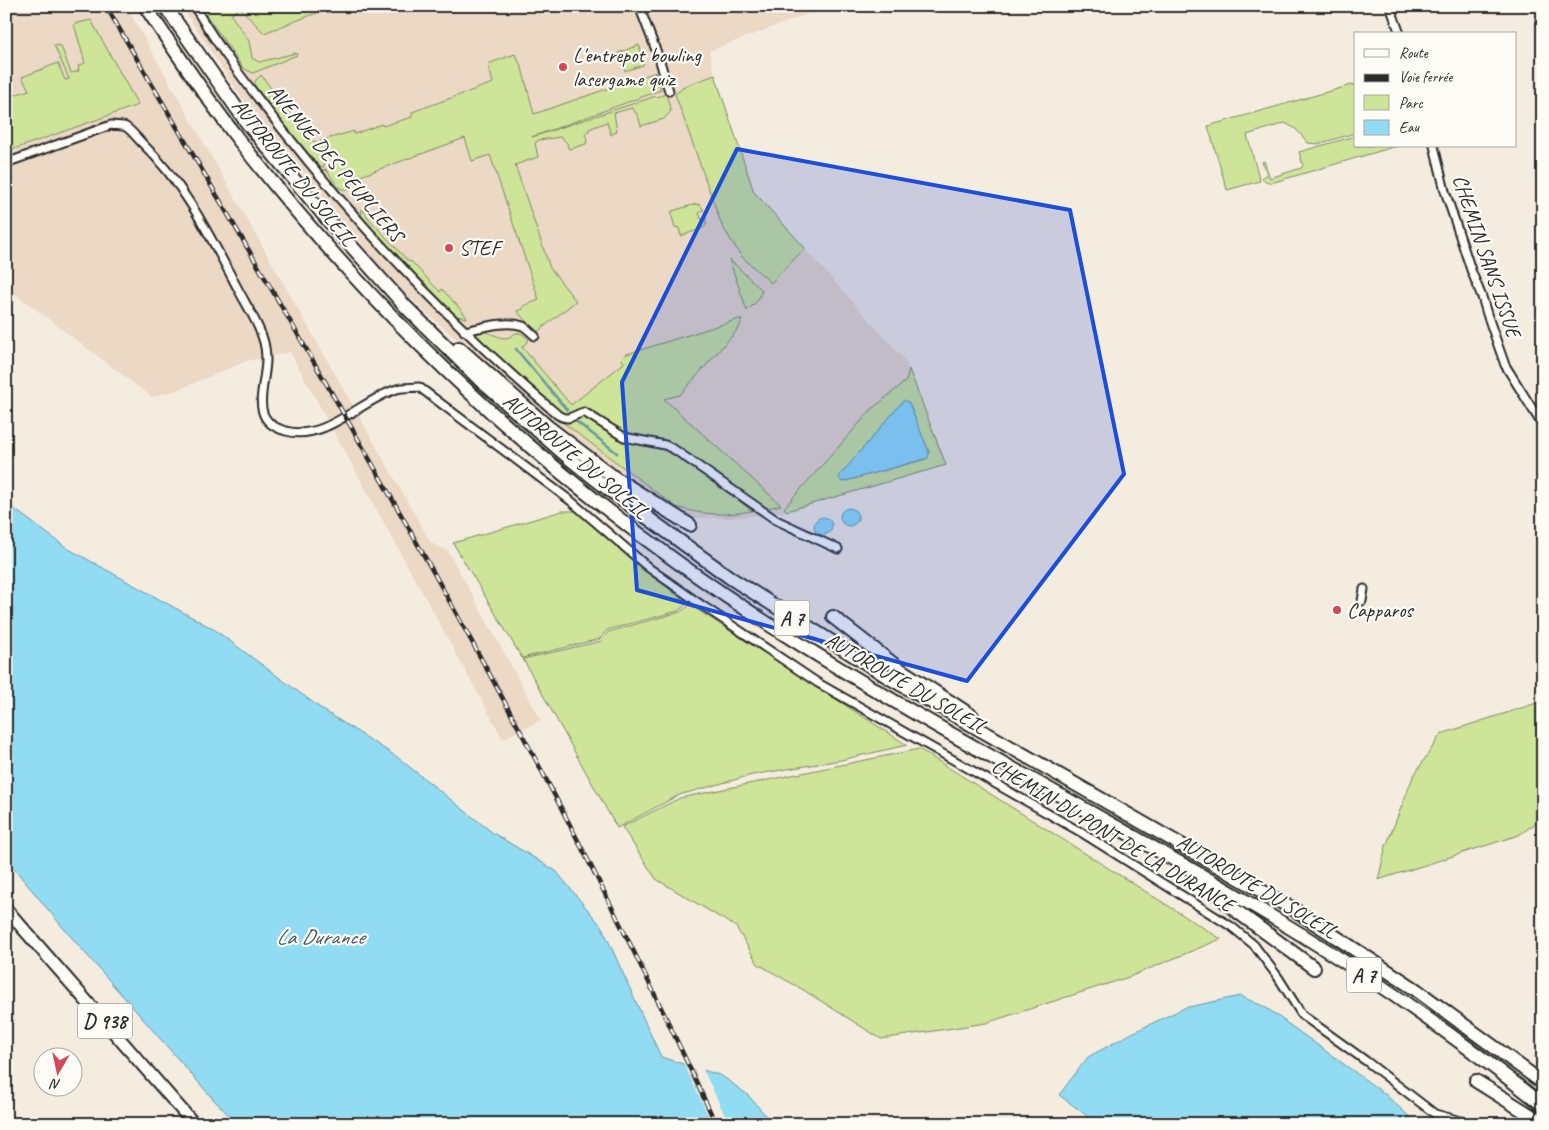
<svg xmlns="http://www.w3.org/2000/svg" width="1549" height="1130" font-family="Caveat,sans-serif">
	<style>
		.built { fill: #ebd8c5 }
		.green { fill: #cde499; stroke: #7c8862; fill-rule: evenodd }
		.water { fill: #91dbf3; stroke: #6895a3 }
		.pier { fill: #f5ece0 }
		.lines { fill: none; stroke-linecap: round; stroke-linejoin: round }
		.stream { stroke: #6895a3; stroke-width: 2.5 }
		.minor-casing { stroke: #2b2b2b; stroke-width: 11 }
		.primary-casing { stroke: #2b2b2b; stroke-width: 15 }
		.motorway-casing { stroke: #2b2b2b; stroke-width: 16 }
		.minor { stroke: #fdfcf7; stroke-width: 7 }
		.primary { stroke: #fdfcf7; stroke-width: 11 }
		.motorway { stroke: #fdfcf7; stroke-width: 12 }
		.rail-casing { stroke: #2b2b2b; stroke-width: 4.5 }
		.rail { stroke: #fdfcf7; stroke-width: 2.5; stroke-dasharray: 8; stroke-linecap: butt }
		.marked { fill: #1d4ed8; fill-opacity: 0.2; stroke: #1d4ed8; stroke-width: 4; stroke-linejoin: round }
		.poi-dot { fill: #d1495b; stroke: #fdfcf7; stroke-width: 2 }
		.labels { text-anchor: middle; stroke-width: 4.5; stroke-linejoin: round; paint-order: stroke }
		.shield { fill: #fdfcf7; stroke: #6a6a68; stroke-width: 1 }
		.shield-label { font-size: 20px; font-weight: bold; fill: #2b2b2b }
		.poi-label { font-size: 21px; fill: #2b2b2b; stroke: #fdfcf7; text-anchor: start }
		.street-label { font-size: 21px; fill: #2b2b2b; stroke: #fdfcf7 }
		.water-label { font-size: 22px; font-style: italic; fill: #44575d; stroke: #fdfcf7 }
	</style>
	<rect width="100%" height="100%" fill="#f5ece0"/>
	<filter id="ink" filterUnits="userSpaceOnUse"><feTurbulence type="fractalNoise" baseFrequency=".02" numOctaves="2"/><feDisplacementMap in="SourceGraphic" scale="10" xChannelSelector="R" yChannelSelector="G"/><feConvolveMatrix kernelMatrix="1 2 1 2 8 2 1 2 1" color-interpolation-filters="sRGB"/></filter>
	<g filter="url(#ink)">
		<g class="built">
			<path d="M 6,6 L 126,6 L 431,543 L 448,551 L 541,720 L 503,739 L 290,352 L 247,361 L 177,390 L 152,397 L 6,287 Z"/>
			<path d="M 181,6 L 829,6 L 709,51 L 715,75 L 754,192 L 905,360 L 946,465 L 787,511 L 738,518 L 696,518 L 674,512 L 541,413 L 397,287 L 239,94 Z"/>
		</g>
		<g class="green">
			<path d="M 200,6 L 335,6 L 264,33 L 240,8 L 231,15 L 249,41 L 252,58 L 259,62 L 296,53 L 297,55 L 253,73 L 243,68 Z"/>
			<path d="M 91,20 L 138,105 L 6,152 L 6,98 L 29,90 L 22,77 L 58,63 L 65,80 L 69,79 L 54,45 L 61,46 L 71,73 L 79,71 L 78,66 L 85,63 L 74,24 Z"/>
			<path d="M 639,45 L 644,60 L 643,65 L 625,71 L 618,53 Z"/>
			<path d="M 515,54 L 522,68 L 534,114 L 656,72 L 661,90 L 532,137 L 656,96 L 657,97 L 666,94 L 671,111 L 664,119 L 641,126 L 638,116 L 632,108 L 614,113 L 617,131 L 611,135 L 607,122 L 589,129 L 589,131 L 585,133 L 587,140 L 586,144 L 570,149 L 568,148 L 567,143 L 561,137 L 539,140 L 535,143 L 538,157 L 515,165 L 550,268 L 576,301 L 536,333 L 517,311 L 523,309 L 523,306 L 539,300 L 490,155 L 472,161 L 465,138 L 355,178 L 353,185 L 347,190 L 339,188 L 327,171 L 323,170 L 334,166 L 326,151 L 322,155 L 324,156 L 324,167 L 320,167 L 283,123 L 254,84 L 255,81 L 261,75 L 294,119 L 297,120 L 313,141 L 322,144 L 320,141 L 354,131 L 354,134 L 382,124 L 383,126 L 412,117 L 412,112 L 493,83 L 488,64 Z"/>
			<path d="M 715,75 L 754,192 L 805,248 L 771,283 L 741,256 L 722,226 L 675,94 L 682,89 L 682,87 Z"/>
			<path d="M 1355,84 L 1355,133 L 1318,144 L 1308,143 L 1296,129 L 1285,123 L 1247,135 L 1260,181 L 1227,190 L 1208,126 Z"/>
			<path d="M 1355,136 L 1355,146 L 1397,146 L 1271,183 L 1263,180 L 1262,177 L 1267,175 L 1262,162 L 1264,161 L 1270,178 L 1301,168 L 1303,166 L 1299,152 Z"/>
			<path d="M 696,204 L 700,205 L 704,210 L 699,212 L 701,219 L 706,218 L 706,225 L 703,228 L 681,236 L 679,228 L 675,227 L 672,217 L 672,211 Z"/>
			<path d="M 362,209 L 371,221 L 409,262 L 411,261 L 440,292 L 442,289 L 463,312 L 467,318 L 457,316 L 361,218 Z"/>
			<path d="M 729,259 L 762,290 L 758,300 L 747,311 Z"/>
			<path d="M 739,319 L 742,320 L 739,328 L 680,395 L 664,399 L 781,505 L 764,509 L 678,450 L 624,435 L 609,426 L 601,417 L 591,410 L 576,410 L 570,416 L 561,414 C 542,397 524,380 506,363 C 496,353 484,346 473,335 C 476,334 479,333 482,332 C 494,331 503,345 515,333 L 521,333 L 529,340 L 522,347 L 571,405 L 624,363 L 621,358 L 624,355 Z"/>
			<path d="M 909,369 L 946,465 L 787,511 L 784,508 L 872,409 L 906,381 ZM 907,401 L 929,452 L 926,459 L 842,482 Z"/>
			<path d="M 582,416 L 587,416 L 618,439 L 672,452 L 715,481 L 752,511 C 724,516 703,515 676,507 L 561,421 L 570,422 Z"/>
			<path d="M 562,511 L 577,511 L 687,604 L 678,611 L 607,630 L 600,639 L 522,658 L 453,543 Z"/>
			<path d="M 690,605 L 907,745 L 841,760 L 752,775 L 679,795 L 617,828 L 523,659 L 602,641 L 608,632 L 680,612 Z"/>
			<path d="M 1543,701 L 1543,818 L 1519,835 L 1378,880 L 1386,846 L 1413,777 L 1441,734 Z"/>
			<path d="M 919,749 L 1221,939 L 1129,977 L 986,1023 L 881,1039 L 805,991 L 758,964 L 736,927 L 656,879 L 622,827 L 680,798 Z"/>
		</g>
		<g class="water">
			<path d="M 904,400 L 909,403 L 929,452 L 928,458 L 842,482 L 839,478 L 840,475 Z"/>
			<path d="M 6,503 L 67,548 L 215,630 L 323,710 L 397,757 L 493,833 L 556,871 L 602,927 L 661,1057 L 722,1076 L 748,1095 L 773,1124 L 237,1124 L 213,1099 L 65,930 L 6,859 Z"/>
			<circle cx="849" cy="517" r="9"/>
			<circle cx="823" cy="526" r="9"/>
			<path d="M 1240,996 L 1265,1007 L 1385,1094 L 1417,1124 L 1098,1124 L 1059,1095 L 1088,1057 L 1132,1033 L 1184,1008 Z"/>
		</g>
		<path class="pier" d="M 683,1062 L 702,1067 L 729,1124 L 712,1124 Z"/>
		<g class="lines">
			<g class="stream">
				<path d="M 516,349 L 567,410"/>
				<path d="M 577,422 L 617,453"/>
			</g>
			<defs>
				<g id="minor">
					<path d="M 194,6 C 220,50 251,90 282,129 C 364,233 457,329 558,415 C 568,422 573,415 584,412 L 624,437 L 665,445 L 675,450 L 776,520 L 838,549"/>
					<path d="M 639,6 L 659,58 L 669,91"/>
					<path d="M 1390,6 L 1400,34"/>
					<path d="M 1434,146 L 1445,191 L 1471,270 L 1482,297 L 1487,314 L 1505,365 L 1543,426"/>
					<path d="M 6,163 L 111,125 C 116,126 122,125 126,127 C 132,131 137,138 142,143 C 185,184 212,240 239,291 C 247,306 258,323 263,339 C 265,345 266,355 266,361 C 265,389 248,421 286,431 C 325,442 361,400 397,389 C 404,387 412,388 419,387 L 571,501 L 649,568 L 703,606 L 818,683 L 1084,834 L 1232,927 L 1254,945 L 1278,977 L 1302,1015 L 1366,1061 L 1435,1114 L 1472,1124"/>
					<path d="M 464,331 C 481,328 505,320 523,326 C 527,328 531,333 535,336"/>
					<path d="M 1362,601 L 1364,589"/>
				</g>
				<path id="primary" d="M 6,909 L 194,1124"/>
				<g id="motorway">
					<path d="M 145,6 C 175,51 205,96 238,139 C 390,335 574,501 784,634 C 946,737 1119,824 1284,924 C 1374,978 1460,1040 1543,1105"/>
					<path d="M 165,6 L 247,123 L 327,219 L 406,307 L 480,380 L 570,459 L 608,489 L 732,579 L 888,677 L 1295,910 L 1415,989 L 1543,1083"/>
					<path d="M 459,348 L 547,426 L 615,478 L 690,525"/>
					<path d="M 833,617 L 901,670 L 972,716"/>
					<path d="M 1203,883 L 1235,910 L 1314,968"/>
					<path d="M 1476,1081 L 1543,1123"/>
				</g>
			</defs>
			<use href="#minor" class="minor-casing"/>
			<use href="#primary" class="primary-casing"/>
			<use href="#motorway" class="motorway-casing"/>
			<use href="#minor" class="minor"/>
			<use href="#primary" class="primary"/>
			<use href="#motorway" class="motorway"/>
			<defs>
				<path id="rail" d="M 106,6 C 245,244 386,481 516,723 C 587,854 653,988 716,1124"/>
			</defs>
			<use href="#rail" class="rail-casing"/>
			<use href="#rail" class="rail"/>
		</g>
	</g>
	<path class="marked" d="M 737,149 L 1070,210 L 1124,474 L 967,681 L 637,590 L 622,382 Z"/>
	<g class="poi-dot">
		<circle cx="563" cy="67" r="5"/>
		<circle cx="449" cy="248" r="5"/>
		<circle cx="1337" cy="610" r="5"/>
	</g>
	<g class="labels">
		<g class="shield">
			<rect x="774.5" y="600.5" width="35" height="35" rx="4"/>
			<rect x="1346.5" y="957.5" width="35" height="35" rx="4"/>
			<rect x="77.5" y="1003.5" width="55" height="35" rx="4"/>
		</g>
		<g class="shield-label">
			<text x="792" y="625">A 7</text>
			<text x="1364" y="982">A 7</text>
			<text x="105" y="1028">D 938</text>
		</g>
		<g class="poi-label">
			<text x="573" y="62">L'entrepot bowling<tspan x="573" dy="24">lasergame quiz</tspan></text>
			<text x="459" y="255">STEF</text>
			<text x="1347" y="617">Capparos</text>
		</g>
		<g class="street-label">
			<text transform="translate(336 163) rotate(50)" y="7">AVENUE DES PEUPLIERS</text>
			<text transform="translate(294 172) rotate(51)" y="7">AUTOROUTE DU SOLEIL</text>
			<text transform="translate(1487 256) rotate(71)" y="7">CHEMIN SANS ISSUE</text>
			<text transform="translate(576 456) rotate(40)" y="7">AUTOROUTE DU SOLEIL</text>
			<text transform="translate(906 683) rotate(30)" y="7">AUTOROUTE DU SOLEIL</text>
			<text transform="translate(1113 835) rotate(31)" y="7">CHEMIN DU PONT DE LA DURANCE</text>
			<text transform="translate(1257 886) rotate(31)" y="7">AUTOROUTE DU SOLEIL</text>
		</g>
		<g class="water-label">
			<text x="320" y="944">La Durance</text>
		</g>
	</g>
	<rect width="1549" height="1130" fill="none" stroke="#fdfcf7" stroke-width="25"/>
	<rect x="12" y="12" width="1524" height="1105" fill="none" stroke="#2b2b2b" stroke-width="2" filter="url(#ink)"/>
	<rect x="1354" y="32" width="162" height="115" fill="#fdfcf7" stroke="#a9a8a5"/>
	<rect x="1364" y="49" width="25" height="8" fill="#fdfcf7" stroke="#a9a8a5"/>
	<text x="1399" y="58" font-size="15" fill="#2b2b2b">Route</text>
	<rect x="1364" y="74" width="25" height="8" fill="#2b2b2b" stroke="#a9a8a5"/>
	<text x="1399" y="82" font-size="15" fill="#2b2b2b">Voie ferrée</text>
	<rect x="1364" y="95" width="25" height="15" fill="#cde499" stroke="#a9a8a5"/>
	<text x="1399" y="108" font-size="15" fill="#2b2b2b">Parc</text>
	<rect x="1364" y="120" width="25" height="15" fill="#91dbf3" stroke="#a9a8a5"/>
	<text x="1399" y="132" font-size="15" fill="#2b2b2b">Eau</text>
	<g transform="translate(58 1072) rotate(189)"><circle r="24" fill="#fdfcf7" stroke="#a9a8a5"/>
	<path d="M0-4L9 19L0 12L-9 19Z" fill="#d1495b"/>
	<text y="-8" font-size="14" font-weight="bold" text-anchor="middle" fill="#2b2b2b">N</text>
	</g>
</svg>
